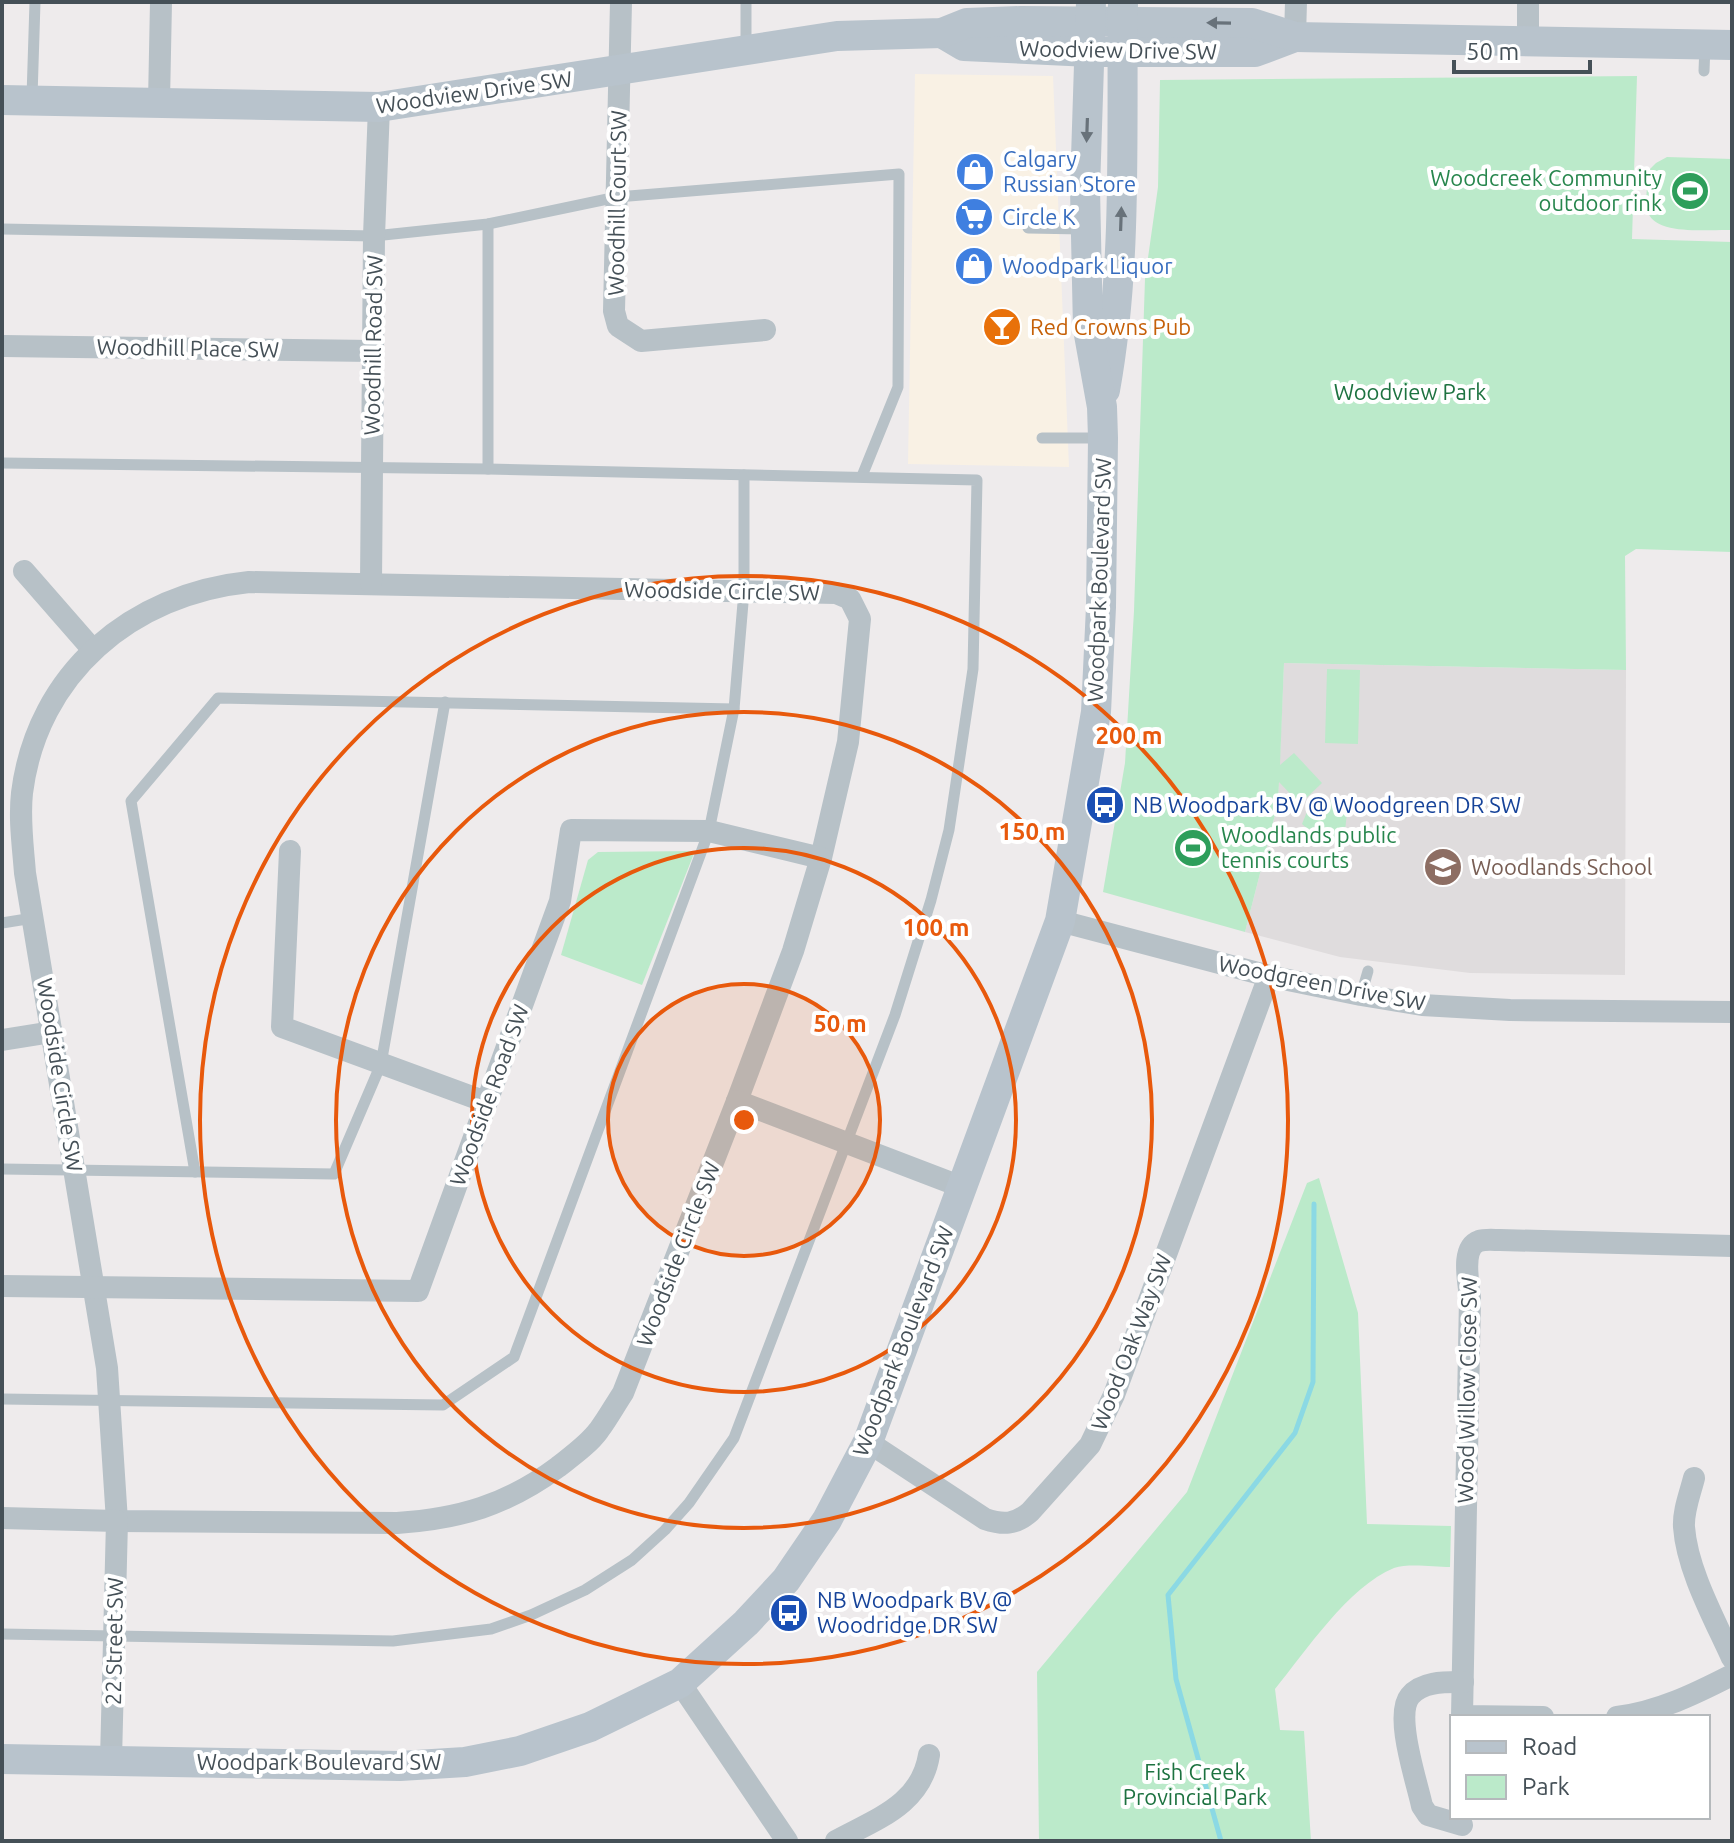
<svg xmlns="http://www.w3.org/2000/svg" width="1734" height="1843" font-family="Ubuntu,sans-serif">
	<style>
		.commercial { fill: #f9f1e4 }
		.education { fill: #dfdcdd }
		.green { fill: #bbeaca }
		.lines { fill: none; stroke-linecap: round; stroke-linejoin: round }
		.stream { stroke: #8bd9e4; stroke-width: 5 }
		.lane { stroke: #b7c1c7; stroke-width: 11 }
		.street { stroke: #b7c1c7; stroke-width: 22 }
		.secondary { stroke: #b8c3cc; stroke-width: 30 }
		.oneway { fill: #68727a }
		.ring { fill: none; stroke: #e8590c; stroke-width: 4 }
		.labels { text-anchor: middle; stroke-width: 8; stroke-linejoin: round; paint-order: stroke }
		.street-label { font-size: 22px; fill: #455057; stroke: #fff }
		.shop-label { font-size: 22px; fill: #366cbe; stroke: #fff; text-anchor: start }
		.leisure-label { font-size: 22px; fill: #27864d; stroke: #fff; text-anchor: end }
		.food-label { font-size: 22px; fill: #c56008; stroke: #fff; text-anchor: start }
		.park-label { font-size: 22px; fill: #1d7240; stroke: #fff }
		.transit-label { font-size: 22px; fill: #164399; stroke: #fff; text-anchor: start }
		.education-label { font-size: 22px; fill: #785e54; stroke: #fff; text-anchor: start }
		.centre { fill: #e8590c; stroke: #fff; stroke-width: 4 }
		.ring-label { font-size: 24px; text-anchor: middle; font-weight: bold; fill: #e8590c; stroke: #fff; stroke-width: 8; stroke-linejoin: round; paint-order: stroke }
	</style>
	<rect width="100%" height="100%" fill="#eeebec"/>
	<path class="commercial" d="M 915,74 L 1053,76 L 1069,467 L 908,464 Z"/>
	<path class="education" d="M 1284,663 L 1626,670 L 1625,975 L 1470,973 L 1340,957 L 1245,932 L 1278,803 Z"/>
	<g class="green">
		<path d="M 1637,76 L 1632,239 L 1732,242 L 1732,552 L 1636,549 L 1625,556 L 1626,670 L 1284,663 L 1280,765 L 1294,753 L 1322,783 L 1300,804 L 1279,782 L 1278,803 L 1245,932 L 1103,892 L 1125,763 L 1134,611 L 1145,279 L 1158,187 L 1160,80 Z"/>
		<path d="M 1667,157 L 1732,159 L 1732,230 C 1710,229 1652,237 1647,209 C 1645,198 1648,183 1648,171 L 1656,163 Z"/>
		<path d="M 1327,669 L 1360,670 L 1358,744 L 1325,743 Z"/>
		<path d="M 1320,798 L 1348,805 L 1345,830 L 1333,841 L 1319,839 L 1302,824 L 1309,807 Z"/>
		<path d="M 695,851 L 642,985 L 561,955 L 588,860 L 598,852 Z"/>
		<path d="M 1319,1178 L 1358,1313 L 1367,1524 L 1451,1526 L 1450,1567 C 1434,1567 1409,1563 1394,1568 C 1348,1587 1306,1651 1275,1689 L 1280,1730 L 1304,1731 L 1311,1841 L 1039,1841 L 1037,1672 L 1187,1492 L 1307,1183 Z"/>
	</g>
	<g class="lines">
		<path class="stream" d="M 1221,1841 L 1176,1679 L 1168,1595 L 1295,1433 L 1313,1382 L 1314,1204"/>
		<g class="lane">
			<path d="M 746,2 L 746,49"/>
			<path d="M 1704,71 L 1705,45"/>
			<path d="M 32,97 L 35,2"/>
			<path d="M 1028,228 L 1083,229"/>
			<path d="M 2,229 L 374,236 L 488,224 L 617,197 L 899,174 L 898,387 L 862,476"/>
			<path d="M 1042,438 L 1103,438"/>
			<path d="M 2,463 L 488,469 L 977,480 L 973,669 L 949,830 L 931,900 L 895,1015 L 734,1438 L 689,1503 L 665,1530 L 632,1560 L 585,1590 L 531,1615 L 491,1629 L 393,1641 L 2,1634"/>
			<path d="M 488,469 L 488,224"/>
			<path d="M 2,923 L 33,918"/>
			<path d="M 1361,995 L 1368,971"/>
			<path d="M 2,1169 L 334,1174 L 381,1064 L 445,702"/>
			<path d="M 195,1172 L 131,801 L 218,698 L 734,709"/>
			<path d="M 2,1399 L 443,1405 L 514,1357 L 709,831 L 734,709 L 744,591 L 744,475"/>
		</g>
		<g class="street">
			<path d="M 621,2 L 614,311 L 618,326 L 641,341 L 765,330"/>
			<path d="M 1295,37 L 1296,2"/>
			<path d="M 1528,41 L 1528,2"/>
			<path d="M 159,102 L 161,2"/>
			<path d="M 3,346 L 373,351"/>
			<path d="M 24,571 L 93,650"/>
			<path d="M 249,582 L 836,593 L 850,599 L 860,619 L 848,742 L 821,858 L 793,951 L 737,1101 L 623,1393 C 615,1405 608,1418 599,1430 C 589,1444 572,1456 558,1467 C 507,1505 459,1519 397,1523 L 117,1521 L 107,1368 L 25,873 C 23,846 19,820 22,793 C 37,673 132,594 249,582 Z"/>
			<path d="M 371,583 L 374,236 L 379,107"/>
			<path d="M 290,851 L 282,1027 L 486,1102"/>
			<path d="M 1060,921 L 1269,976 L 1361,995 L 1422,1005 L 1510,1010 L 1732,1012"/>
			<path d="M 2,1040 L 52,1032"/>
			<path d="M 737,1101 L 962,1187"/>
			<path d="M 2,1286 L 418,1291 L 560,901 L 571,830 L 709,831 L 821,858"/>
			<path d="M 868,1442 L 985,1519 C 1003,1525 1015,1525 1030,1512 L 1090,1445 L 1114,1395 L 1269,976"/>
			<path d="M 1694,1478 C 1690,1494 1683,1511 1684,1527 C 1687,1570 1715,1620 1732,1658"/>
			<path d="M 2,1518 L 117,1521 L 111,1760"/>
			<path d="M 680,1683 L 787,1841"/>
			<path d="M 1543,1717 L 1462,1716 L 1470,1298 C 1469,1283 1460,1248 1479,1241 C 1485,1239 1494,1240 1500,1240 L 1732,1246"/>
			<path d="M 1617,1717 C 1658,1712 1695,1694 1732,1675"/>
			<path d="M 1462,1825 L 1428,1815 L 1422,1806 C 1417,1782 1394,1715 1410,1696 C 1422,1681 1446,1682 1463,1682"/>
			<path d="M 836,1841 C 876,1819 921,1805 929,1755"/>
		</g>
		<g class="secondary">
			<path d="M 942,33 L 964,46 L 1090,52 L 1255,52 L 1295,37"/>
			<path d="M 2,100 L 379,107 L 837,36 L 942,33 L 967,23 L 1021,21 L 1252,23 L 1295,37 L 1732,45"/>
			<path d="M 1105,390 C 1128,263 1121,131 1123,3"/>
			<path d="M 2,1759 L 400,1766 L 465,1762 L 520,1751 L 590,1727 L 680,1683 L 746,1623 L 786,1580 L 827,1520 L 868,1442 L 1060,921 L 1096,712 L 1101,607 L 1103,438 L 1102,407 L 1088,329 L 1085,189 L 1091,2"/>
		</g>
	</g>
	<defs><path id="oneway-solid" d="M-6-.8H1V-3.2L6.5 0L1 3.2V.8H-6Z" transform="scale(2)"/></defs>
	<g class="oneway">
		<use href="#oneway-solid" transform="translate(1219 23) rotate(-179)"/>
		<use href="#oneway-solid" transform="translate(1087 130) rotate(92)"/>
		<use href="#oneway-solid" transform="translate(1121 219) rotate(-88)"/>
	</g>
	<circle cx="744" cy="1120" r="136" fill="#e8590c" fill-opacity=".12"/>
	<g class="ring">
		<circle cx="744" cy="1120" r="136"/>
		<circle cx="744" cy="1120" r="272"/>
		<circle cx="744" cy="1120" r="408"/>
		<circle cx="744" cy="1120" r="544"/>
	</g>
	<defs>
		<symbol id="shop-disc" viewBox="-11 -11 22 22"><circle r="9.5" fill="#3f7fe0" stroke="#fff"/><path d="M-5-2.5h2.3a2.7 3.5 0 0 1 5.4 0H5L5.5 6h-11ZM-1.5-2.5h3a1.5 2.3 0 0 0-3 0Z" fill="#fff"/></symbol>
		<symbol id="stadium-disc" viewBox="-11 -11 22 22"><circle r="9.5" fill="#2e9e5b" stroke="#fff"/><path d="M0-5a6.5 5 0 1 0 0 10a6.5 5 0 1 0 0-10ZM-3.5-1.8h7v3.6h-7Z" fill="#fff"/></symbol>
		<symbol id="supermarket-disc" viewBox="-11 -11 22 22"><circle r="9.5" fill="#3f7fe0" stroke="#fff"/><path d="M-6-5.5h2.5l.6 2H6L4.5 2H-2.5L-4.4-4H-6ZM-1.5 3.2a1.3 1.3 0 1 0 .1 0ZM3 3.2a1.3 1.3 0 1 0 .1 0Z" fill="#fff"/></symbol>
		<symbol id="bar-disc" viewBox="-11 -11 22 22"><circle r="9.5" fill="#e8710a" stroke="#fff"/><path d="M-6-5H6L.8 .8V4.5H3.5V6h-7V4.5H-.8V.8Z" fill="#fff"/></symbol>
		<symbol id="bus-disc" viewBox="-11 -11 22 22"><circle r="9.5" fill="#1a4fb4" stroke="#fff"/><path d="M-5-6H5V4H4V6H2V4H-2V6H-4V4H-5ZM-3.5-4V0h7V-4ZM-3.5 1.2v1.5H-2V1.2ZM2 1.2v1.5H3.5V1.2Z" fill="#fff"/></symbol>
		<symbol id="school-disc" viewBox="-11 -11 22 22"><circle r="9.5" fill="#8d6e63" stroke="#fff"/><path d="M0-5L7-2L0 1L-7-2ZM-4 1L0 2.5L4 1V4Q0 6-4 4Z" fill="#fff"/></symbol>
	</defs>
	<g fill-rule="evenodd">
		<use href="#shop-disc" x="953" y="150" width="44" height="44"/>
		<use href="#stadium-disc" x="1668" y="169" width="44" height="44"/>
		<use href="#supermarket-disc" x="952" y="195" width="44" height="44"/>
		<use href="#shop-disc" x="952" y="244" width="44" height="44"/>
		<use href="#bar-disc" x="980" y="305" width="44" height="44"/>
		<use href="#bus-disc" x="1083" y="783" width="44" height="44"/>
		<use href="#stadium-disc" x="1171" y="826" width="44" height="44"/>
		<use href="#school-disc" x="1421" y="845" width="44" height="44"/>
		<use href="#bus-disc" x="767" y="1591" width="44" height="44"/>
	</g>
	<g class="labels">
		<g class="street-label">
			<text transform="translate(1118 50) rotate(1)" y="8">Woodview Drive SW</text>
			<text transform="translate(474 92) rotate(-8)" y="8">Woodview Drive SW</text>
			<text transform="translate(617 203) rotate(-89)" y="8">Woodhill Court SW</text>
			<text transform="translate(373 345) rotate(-89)" y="8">Woodhill Road SW</text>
			<text transform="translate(188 348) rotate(1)" y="8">Woodhill Place SW</text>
			<text transform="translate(1099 580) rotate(-88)" y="8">Woodpark Boulevard SW</text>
			<text transform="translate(722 591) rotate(1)" y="8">Woodside Circle SW</text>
			<text transform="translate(1322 983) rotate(11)" y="8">Woodgreen Drive SW</text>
			<text transform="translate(60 1075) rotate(81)" y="8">Woodside Circle SW</text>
			<text transform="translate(489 1095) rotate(-70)" y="8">Woodside Road SW</text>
			<text transform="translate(678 1254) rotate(-69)" y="8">Woodside Circle SW</text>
			<text transform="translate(903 1341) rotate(-69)" y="8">Woodpark Boulevard SW</text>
			<text transform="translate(1131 1342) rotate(-69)" y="8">Wood Oak Way SW</text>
			<text transform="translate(1467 1390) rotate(-89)" y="8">Wood Willow Close SW</text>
			<text transform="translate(114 1641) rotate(-89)" y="8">22 Street SW</text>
			<text x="319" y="1770">Woodpark Boulevard SW</text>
		</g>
		<g class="shop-label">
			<text x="1003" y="167">Calgary<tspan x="1003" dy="25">Russian Store</tspan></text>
			<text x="1002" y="225">Circle K</text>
			<text x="1002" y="274">Woodpark Liquor</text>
		</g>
		<g class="leisure-label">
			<text x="1662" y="186">Woodcreek Community<tspan x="1662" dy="25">outdoor rink</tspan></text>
			<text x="1221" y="843" text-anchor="start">Woodlands public<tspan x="1221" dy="25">tennis courts</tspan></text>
		</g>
		<g class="food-label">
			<text x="1030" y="335">Red Crowns Pub</text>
		</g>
		<g class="park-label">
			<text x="1410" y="400">Woodview Park</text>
			<text x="1195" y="1780">Fish Creek<tspan x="1195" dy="25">Provincial Park</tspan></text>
		</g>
		<g class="transit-label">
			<text x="1133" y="813">NB Woodpark BV @ Woodgreen DR SW</text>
			<text x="817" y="1608">NB Woodpark BV @<tspan x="817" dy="25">Woodridge DR SW</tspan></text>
		</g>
		<g class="education-label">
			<text x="1471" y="875">Woodlands School</text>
		</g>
	</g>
	<circle cx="744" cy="1120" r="12" class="centre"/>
	<g class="ring-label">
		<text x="1129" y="744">200 m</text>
		<text x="1032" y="840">150 m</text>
		<text x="936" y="936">100 m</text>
		<text x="840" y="1032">50 m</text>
	</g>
	<rect width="1734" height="1843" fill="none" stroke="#455057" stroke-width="8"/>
	<rect x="1450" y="1715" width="260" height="104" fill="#ffffff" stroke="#b5b9bc" stroke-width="2"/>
	<rect x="1466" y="1741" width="40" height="12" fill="#b8c3cc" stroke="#b5b9bc" stroke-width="2"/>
	<text x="1522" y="1755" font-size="24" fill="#455057">Road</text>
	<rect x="1466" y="1775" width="40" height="24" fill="#bbeaca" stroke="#b5b9bc" stroke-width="2"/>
	<text x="1522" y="1795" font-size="24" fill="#455057">Park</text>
	<path d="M1454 60v12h136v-12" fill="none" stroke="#455057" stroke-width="4"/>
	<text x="1466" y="60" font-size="24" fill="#455057" stroke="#ffffff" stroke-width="6" paint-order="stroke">50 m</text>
</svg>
